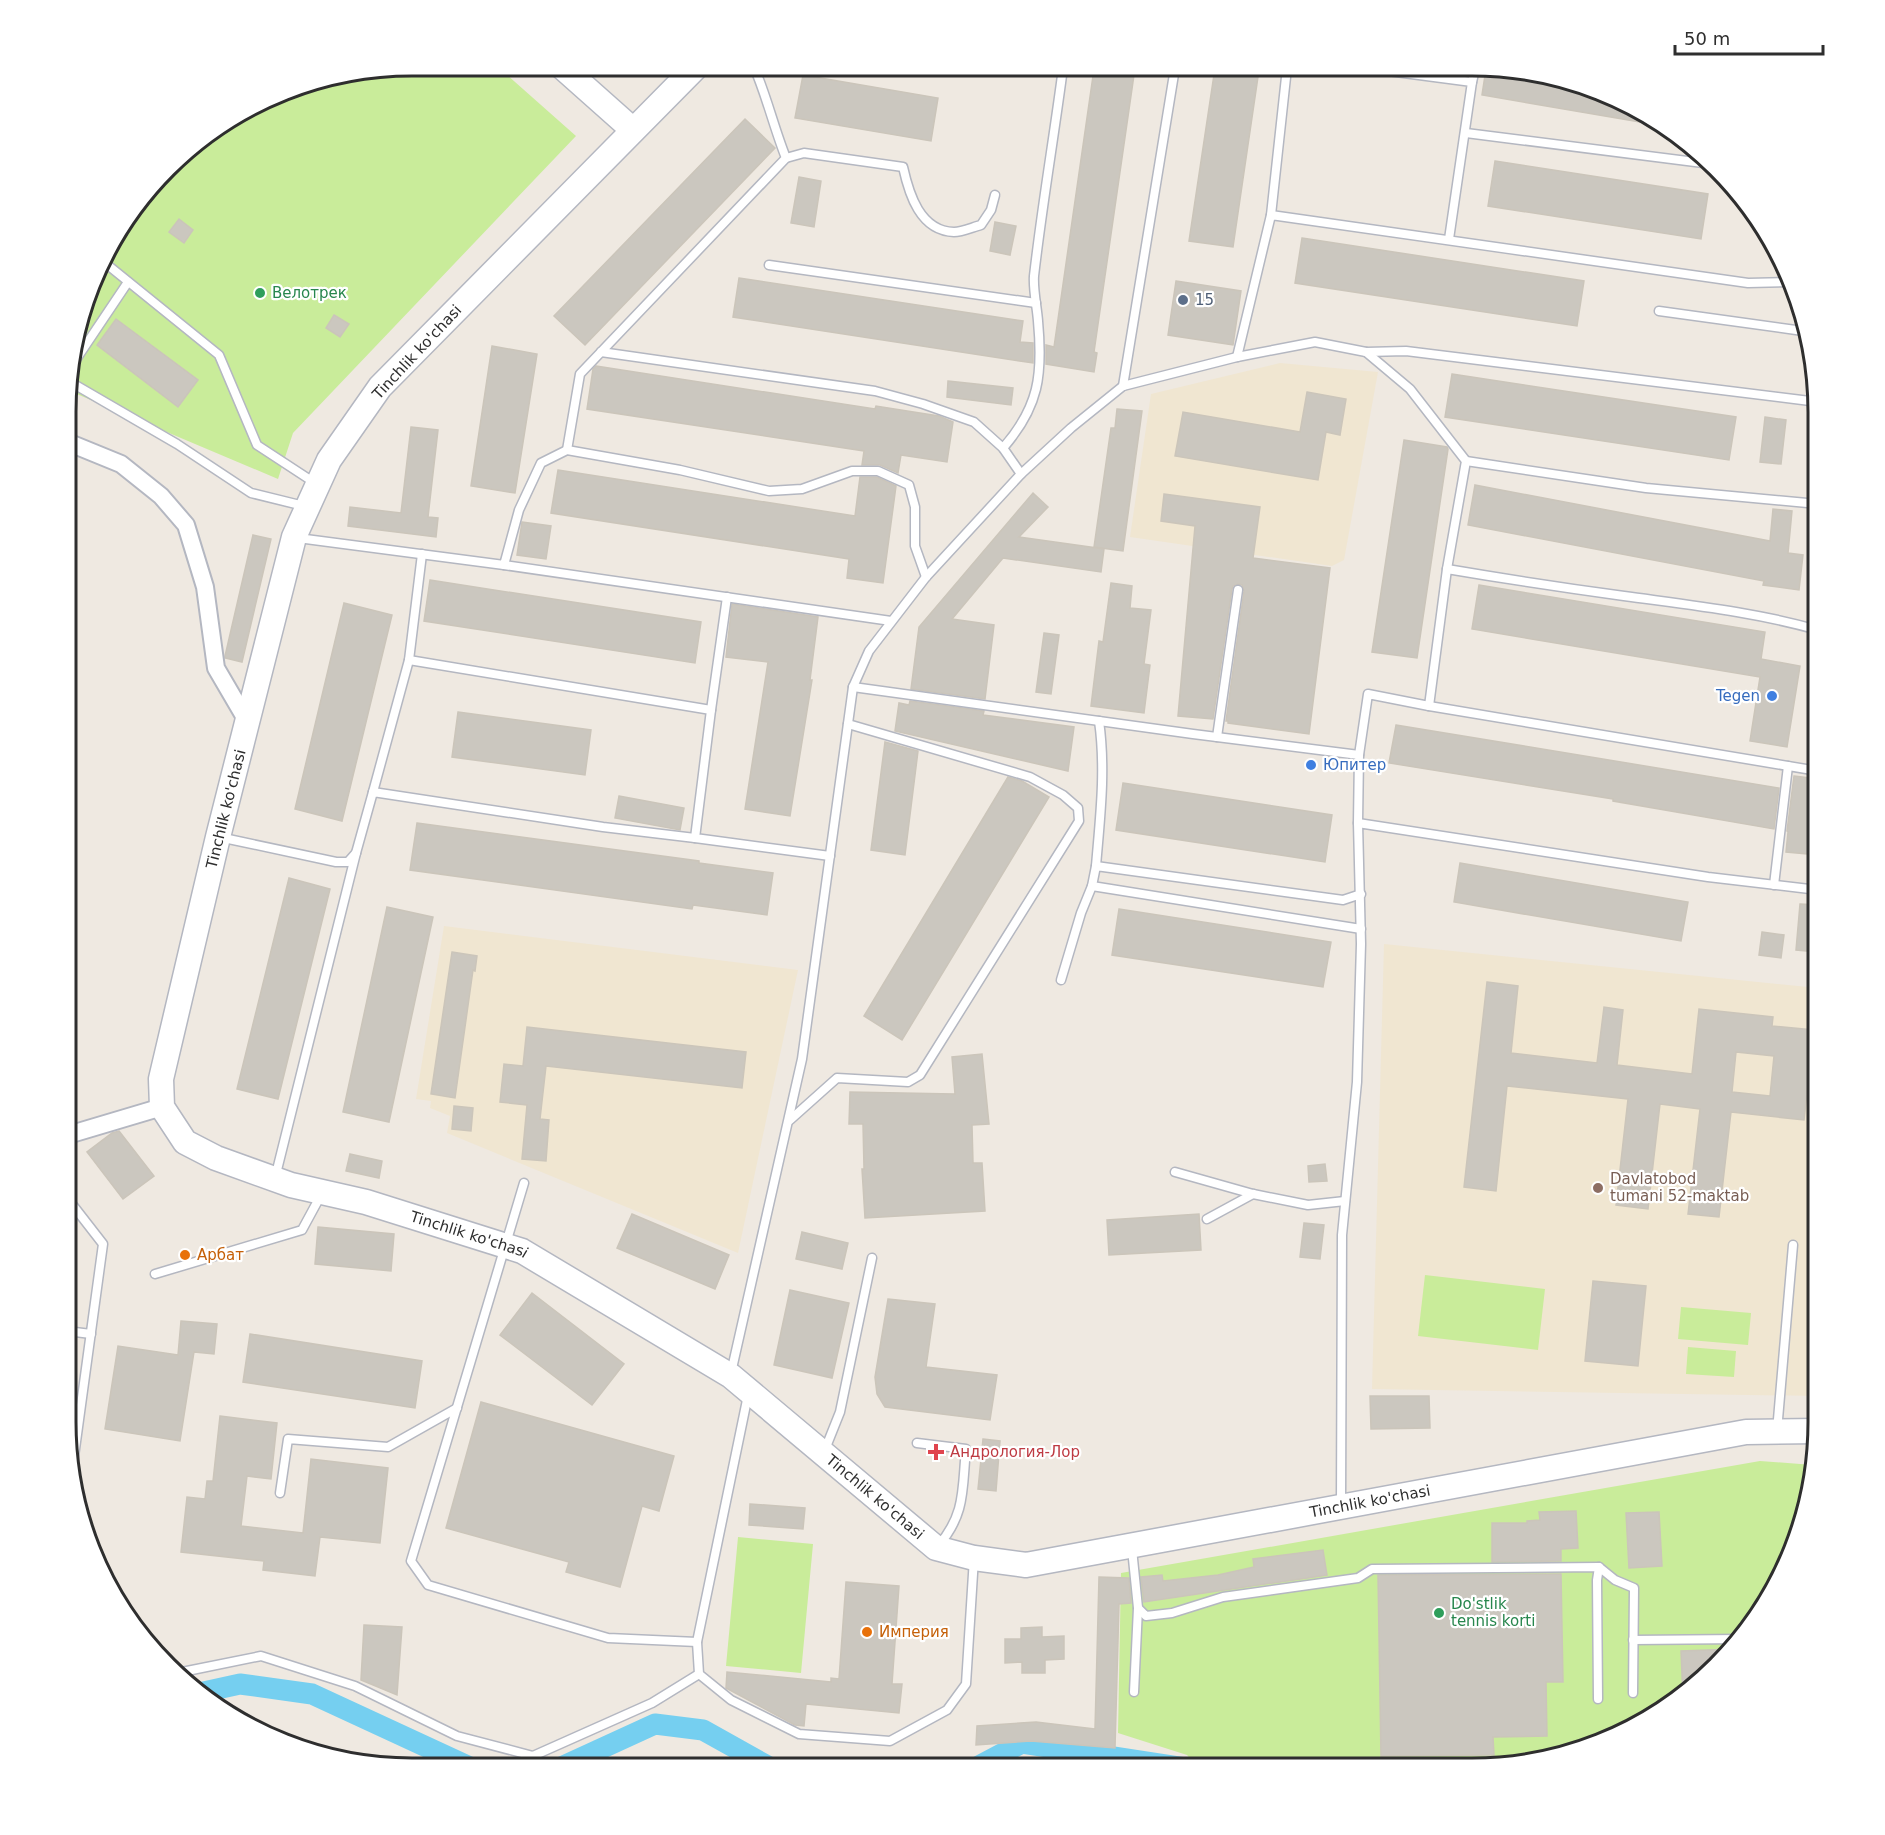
<svg xmlns="http://www.w3.org/2000/svg" width="1885" height="1835" font-family="'DejaVu Sans',sans-serif">
	<style>
		.education { fill: #f0e6d1 }
		.pitch { fill: #c9ec9a }
		.lines { fill: none; stroke-linecap: round; stroke-linejoin: round }
		.canal { stroke: #75cff0; stroke-width: 21 }
		.building { fill: #cbc7bf; stroke: #cbc5ba; stroke-width: 1.5; fill-rule: evenodd }
		.lane-casing { stroke: #b4b7c1; stroke-width: 11 }
		.street-casing { stroke: #b4b7c1; stroke-width: 20 }
		.secondary-casing { stroke: #b4b7c1; stroke-width: 27 }
		.lane { stroke: #fff; stroke-width: 8 }
		.street { stroke: #fff; stroke-width: 16 }
		.secondary { stroke: #fff; stroke-width: 24 }
		.leisure-dot { fill: #2e9e5b; stroke: #fff; stroke-width: 2 }
		.service-dot { fill: #5c6f8a; stroke: #fff; stroke-width: 2 }
		.shop-dot { fill: #3f7fe0; stroke: #fff; stroke-width: 2 }
		.education-dot { fill: #8d6e63; stroke: #fff; stroke-width: 2 }
		.food-dot { fill: #e8710a; stroke: #fff; stroke-width: 2 }
		.health-dot { fill: #e0444e; stroke: #fff; stroke-width: 2 }
		.labels { text-anchor: middle; stroke-width: 4.5; stroke-linejoin: round; paint-order: stroke }
		.leisure-label { font-size: 15px; fill: #27864d; stroke: #fff; text-anchor: start }
		.service-label { font-size: 15px; fill: #4e5e75; stroke: #fff; text-anchor: start }
		.street-label { font-size: 15px; fill: #2e2e2e; stroke: #fff }
		.shop-label { font-size: 15px; fill: #366cbe; stroke: #fff; text-anchor: end }
		.education-label { font-size: 15px; fill: #785e54; stroke: #fff; text-anchor: start }
		.food-label { font-size: 15px; fill: #c56008; stroke: #fff; text-anchor: start }
		.health-label { font-size: 15px; fill: #be3a42; stroke: #fff; text-anchor: start }
		.rim { fill: none; stroke: #2e2e2e; stroke-width: 3 }
	</style>
	<rect width="100%" height="100%" fill="#efe9e1"/>
	<g class="education">
		<path d="M 1280,363 L 1378,372 L 1344,560 L 1332,566 L 1130,537 L 1151,394 Z"/>
		<path d="M 444,926 L 798,970 L 738,1253 L 447,1133 L 450,1116 L 430,1108 L 431,1101 L 416,1099 Z"/>
		<path d="M 1384,944 L 1818,988 L 1818,1396 L 1372,1389 Z"/>
	</g>
	<g class="pitch">
		<path d="M 413,66 L 497,66 L 576,136 L 293,433 L 278,479 L 72,392 L 73,346 L 112,240 L 184,152 L 301,85 Z"/>
		<path d="M 1425,1275 L 1545,1289 L 1538,1350 L 1418,1336 Z"/>
		<path d="M 1681,1307 L 1751,1313 L 1748,1345 L 1678,1339 Z"/>
		<path d="M 1688,1347 L 1736,1351 L 1734,1377 L 1686,1374 Z"/>
		<path d="M 1760,1461 L 1813,1465 L 1783,1576 L 1733,1651 L 1684,1697 L 1605,1743 L 1494,1768 L 1199,1768 L 1187,1755 L 1118,1733 L 1121,1573 Z"/>
		<path d="M 738,1537 L 813,1544 L 801,1673 L 726,1666 Z"/>
	</g>
	<g class="lines">
		<g class="canal">
			<path d="M 199,1693 L 240,1684 L 312,1694 L 472,1768"/>
			<path d="M 559,1768 L 655,1724 L 703,1730 L 771,1768"/>
			<path d="M 975,1768 L 1022,1743 L 1185,1768"/>
		</g>
	</g>
	<g class="building">
		<path d="M 1215,68 L 1259,70 L 1233,247 L 1189,241 Z"/>
		<path d="M 1094,69 L 1134,75 L 1094,352 L 1097,353 L 1094,372 L 1046,364 L 1046,345 L 1054,347 Z"/>
		<path d="M 1486,69 L 1517,69 L 1645,112 L 1652,118 L 1651,124 L 1482,95 Z"/>
		<path d="M 803,75 L 938,98 L 931,141 L 795,118 Z"/>
		<path d="M 745,119 L 775,148 L 585,345 L 554,316 Z"/>
		<path d="M 1495,161 L 1708,194 L 1701,239 L 1488,206 Z"/>
		<path d="M 799,177 L 821,181 L 814,227 L 791,223 Z"/>
		<path d="M 179,219 L 193,230 L 184,243 L 169,232 Z"/>
		<path d="M 995,222 L 1016,226 L 1010,255 L 990,251 Z"/>
		<path d="M 1302,238 L 1584,281 L 1577,326 L 1295,283 Z"/>
		<path d="M 739,278 L 1023,321 L 1020,342 L 1033,343 L 1033,363 L 733,317 Z"/>
		<path d="M 1176,281 L 1241,291 L 1233,345 L 1168,335 Z"/>
		<path d="M 334,315 L 349,324 L 340,337 L 326,328 Z"/>
		<path d="M 116,319 L 198,380 L 178,407 L 97,345 Z"/>
		<path d="M 492,346 L 537,354 L 515,493 L 471,486 Z"/>
		<path d="M 596,366 L 875,409 L 876,406 L 939,416 L 953,422 L 947,462 L 901,455 L 898,473 L 880,465 L 862,465 L 864,451 L 587,409 L 593,369 Z"/>
		<path d="M 1452,374 L 1736,417 L 1729,460 L 1445,417 Z"/>
		<path d="M 948,381 L 1013,388 L 1011,405 L 947,397 Z"/>
		<path d="M 1307,392 L 1346,399 L 1340,435 L 1326,432 L 1318,480 L 1175,456 L 1183,412 L 1300,432 Z"/>
		<path d="M 1117,409 L 1142,411 L 1123,551 L 1094,547 L 1111,428 L 1115,428 Z"/>
		<path d="M 1765,417 L 1786,420 L 1781,464 L 1760,462 Z"/>
		<path d="M 411,427 L 438,430 L 428,517 L 438,518 L 436,537 L 348,526 L 350,507 L 401,513 Z"/>
		<path d="M 1404,440 L 1447,447 L 1448,449 L 1417,658 L 1372,652 Z"/>
		<path d="M 558,470 L 855,516 L 860,477 L 877,477 L 896,486 L 883,583 L 847,578 L 849,559 L 551,513 Z"/>
		<path d="M 1475,485 L 1770,541 L 1773,509 L 1792,511 L 1788,553 L 1803,555 L 1799,590 L 1763,585 L 1764,581 L 1468,525 Z"/>
		<path d="M 1033,493 L 1048,507 L 1019,537 L 1104,549 L 1101,572 L 1003,558 L 952,619 L 994,625 L 985,699 L 911,689 L 919,627 Z"/>
		<path d="M 1164,494 L 1260,507 L 1253,558 L 1330,568 L 1309,734 L 1228,723 L 1228,721 L 1226,721 L 1244,591 L 1242,585 L 1238,584 L 1233,586 L 1232,589 L 1213,719 L 1178,716 L 1195,526 L 1161,521 Z"/>
		<path d="M 522,522 L 551,526 L 546,559 L 517,555 Z"/>
		<path d="M 253,535 L 271,539 L 242,662 L 225,658 L 225,656 Z"/>
		<path d="M 430,580 L 701,622 L 695,663 L 424,621 Z"/>
		<path d="M 1111,583 L 1132,586 L 1130,608 L 1151,610 L 1144,664 L 1150,665 L 1144,713 L 1091,706 L 1099,641 L 1103,642 Z"/>
		<path d="M 1479,585 L 1765,632 L 1761,659 L 1800,666 L 1787,747 L 1750,741 L 1760,677 L 1472,629 Z"/>
		<path d="M 344,603 L 392,615 L 342,821 L 295,809 Z"/>
		<path d="M 732,604 L 818,617 L 810,680 L 812,680 L 790,816 L 745,809 L 768,662 L 726,657 Z"/>
		<path d="M 1044,633 L 1059,635 L 1051,694 L 1036,692 Z"/>
		<path d="M 910,701 L 984,711 L 983,715 L 1074,727 L 1068,771 L 895,731 L 899,703 L 909,705 Z"/>
		<path d="M 458,712 L 591,730 L 585,775 L 452,757 Z"/>
		<path d="M 1396,725 L 1779,788 L 1774,829 L 1613,801 L 1613,799 L 1389,763 Z"/>
		<path d="M 885,742 L 918,751 L 905,855 L 871,850 Z"/>
		<path d="M 1794,776 L 1818,779 L 1818,855 L 1786,852 L 1788,832 L 1787,831 Z"/>
		<path d="M 1008,777 L 1022,781 L 1049,797 L 902,1040 L 864,1016 Z"/>
		<path d="M 1123,783 L 1332,815 L 1325,862 L 1116,830 Z"/>
		<path d="M 619,796 L 684,808 L 680,830 L 615,818 Z"/>
		<path d="M 417,823 L 699,861 L 699,863 L 773,873 L 767,915 L 693,905 L 692,909 L 410,870 Z"/>
		<path d="M 1460,863 L 1688,902 L 1681,941 L 1454,902 Z"/>
		<path d="M 289,878 L 330,889 L 278,1099 L 237,1089 Z"/>
		<path d="M 1800,904 L 1818,905 L 1817,952 L 1796,950 Z"/>
		<path d="M 387,907 L 433,917 L 389,1122 L 343,1112 Z"/>
		<path d="M 1119,909 L 1331,942 L 1323,987 L 1112,955 Z"/>
		<path d="M 1762,932 L 1784,935 L 1781,958 L 1759,955 Z"/>
		<path d="M 452,952 L 477,956 L 475,971 L 473,970 L 455,1098 L 431,1094 Z"/>
		<path d="M 1487,982 L 1518,986 L 1511,1053 L 1597,1063 L 1604,1007 L 1623,1010 L 1617,1065 L 1692,1074 L 1699,1009 L 1773,1017 L 1772,1026 L 1814,1030 L 1804,1120 L 1731,1112 L 1719,1217 L 1688,1214 L 1700,1109 L 1660,1104 L 1648,1209 L 1616,1205 L 1628,1099 L 1507,1086 L 1496,1191 L 1464,1187 ZM 1736,1052 L 1774,1056 L 1770,1096 L 1732,1092 Z"/>
		<path d="M 527,1027 L 746,1052 L 742,1088 L 546,1066 L 540,1119 L 549,1120 L 546,1161 L 522,1159 L 527,1105 L 500,1102 L 504,1064 L 523,1066 Z"/>
		<path d="M 982,1054 L 989,1124 L 972,1125 L 973,1163 L 982,1163 L 985,1211 L 865,1218 L 862,1169 L 864,1169 L 863,1124 L 849,1124 L 850,1092 L 955,1094 L 952,1057 Z"/>
		<path d="M 454,1106 L 473,1108 L 471,1131 L 452,1129 Z"/>
		<path d="M 119,1131 L 154,1176 L 123,1199 L 87,1152 L 112,1133 Z"/>
		<path d="M 350,1154 L 382,1161 L 379,1178 L 346,1171 Z"/>
		<path d="M 1325,1164 L 1327,1181 L 1309,1182 L 1308,1166 Z"/>
		<path d="M 632,1214 L 729,1255 L 715,1289 L 617,1248 Z"/>
		<path d="M 1199,1214 L 1201,1250 L 1109,1255 L 1107,1220 Z"/>
		<path d="M 1304,1223 L 1324,1225 L 1320,1259 L 1300,1257 Z"/>
		<path d="M 318,1227 L 394,1234 L 391,1271 L 315,1264 Z"/>
		<path d="M 802,1232 L 848,1243 L 842,1269 L 796,1259 Z"/>
		<path d="M 1593,1281 L 1646,1286 L 1638,1366 L 1585,1361 Z"/>
		<path d="M 790,1290 L 849,1303 L 832,1378 L 774,1365 Z"/>
		<path d="M 532,1293 L 624,1364 L 592,1405 L 500,1335 Z"/>
		<path d="M 888,1299 L 935,1304 L 926,1367 L 997,1375 L 990,1420 L 885,1407 L 877,1394 L 875,1377 Z"/>
		<path d="M 181,1321 L 217,1324 L 214,1354 L 194,1352 L 180,1441 L 105,1429 L 118,1346 L 178,1355 Z"/>
		<path d="M 250,1334 L 422,1361 L 415,1408 L 243,1382 Z"/>
		<path d="M 1370,1396 L 1429,1396 L 1430,1428 L 1371,1429 Z"/>
		<path d="M 481,1402 L 674,1456 L 659,1511 L 642,1506 L 620,1587 L 566,1572 L 569,1562 L 446,1528 Z"/>
		<path d="M 220,1416 L 277,1423 L 271,1479 L 247,1476 L 241,1526 L 303,1533 L 311,1459 L 388,1468 L 380,1543 L 320,1537 L 315,1576 L 263,1570 L 264,1561 L 181,1552 L 187,1497 L 205,1499 L 207,1481 L 213,1481 Z"/>
		<path d="M 983,1439 L 1000,1441 L 996,1491 L 978,1489 Z"/>
		<path d="M 750,1504 L 805,1508 L 803,1529 L 749,1525 Z"/>
		<path d="M 1576,1511 L 1578,1548 L 1561,1549 L 1561,1561 L 1492,1562 L 1492,1523 L 1527,1523 L 1527,1521 L 1540,1520 L 1539,1512 Z"/>
		<path d="M 1659,1512 L 1662,1566 L 1629,1568 L 1626,1513 Z"/>
		<path d="M 1323,1550 L 1327,1575 L 1144,1602 L 1141,1577 L 1162,1575 L 1163,1581 L 1218,1575 L 1254,1567 L 1253,1559 Z"/>
		<path d="M 1561,1574 L 1563,1682 L 1546,1682 L 1547,1736 L 1493,1737 L 1494,1755 L 1381,1756 L 1378,1575 Z"/>
		<path d="M 1099,1577 L 1129,1578 L 1131,1603 L 1119,1604 L 1115,1748 L 1031,1741 L 976,1745 L 977,1726 L 1036,1722 L 1095,1729 Z"/>
		<path d="M 846,1582 L 899,1586 L 892,1684 L 902,1684 L 899,1713 L 806,1704 L 804,1726 L 795,1725 L 726,1688 L 727,1672 L 831,1682 L 831,1678 L 839,1679 Z"/>
		<path d="M 364,1625 L 402,1627 L 397,1695 L 361,1680 Z"/>
		<path d="M 1042,1627 L 1042,1637 L 1064,1636 L 1064,1659 L 1045,1660 L 1045,1673 L 1022,1673 L 1022,1662 L 1005,1663 L 1005,1639 L 1021,1639 L 1021,1628 Z"/>
		<path d="M 1734,1649 L 1733,1651 L 1683,1698 L 1681,1651 Z"/>
	</g>
	<g class="lines">
		<defs>
			<g id="lane">
				<path d="M 1373,69 L 1472,82 L 1449,239"/>
				<path d="M 1472,82 L 1475,69"/>
				<path d="M 1466,133 L 1703,163"/>
				<path d="M 786,158 L 804,153 L 903,167 C 909,194 920,231 954,232 C 962,232 973,227 981,225 L 991,210 L 995,195"/>
				<path d="M 1271,215 L 1287,68"/>
				<path d="M 104,262 L 219,355 L 257,445 L 315,483"/>
				<path d="M 769,265 L 1036,303"/>
				<path d="M 1659,311 L 1803,331 L 1804,329"/>
				<path d="M 601,352 L 875,391 L 923,404 L 974,422 L 1003,448 L 1021,474"/>
				<path d="M 1366,352 L 1406,351 L 1818,402"/>
				<path d="M 1237,357 L 1271,215 L 1748,283 L 1793,282"/>
				<path d="M 73,364 L 128,282"/>
				<path d="M 72,383 L 177,444 L 251,493 L 304,506"/>
				<path d="M 1123,386 L 1175,68"/>
				<path d="M 1003,448 C 1039,407 1043,375 1038,321 C 1037,307 1033,290 1034,276 C 1042,206 1054,137 1063,68"/>
				<path d="M 567,450 L 580,374 L 786,158 C 774,128 767,97 754,67"/>
				<path d="M 1466,461 L 1646,488 L 1818,504"/>
				<path d="M 298,538 L 504,565 L 519,510 L 541,463 L 567,450 L 680,470 L 769,491 L 802,489 L 852,471 L 878,471 L 909,485 L 915,507 L 915,546 L 926,577"/>
				<path d="M 504,565 L 891,621"/>
				<path d="M 409,660 L 711,710 L 695,838 L 830,856"/>
				<path d="M 853,687 L 1193,734 L 1359,755 L 1358,823"/>
				<path d="M 1429,706 L 1818,771"/>
				<path d="M 711,710 L 727,597"/>
				<path d="M 1217,737 L 1238,590"/>
				<path d="M 1359,755 L 1368,694 L 1429,706 L 1447,569 C 1506,579 1565,588 1624,596 C 1689,605 1755,612 1818,630"/>
				<path d="M 373,792 L 409,660 L 422,554"/>
				<path d="M 219,837 L 336,862 L 348,862 L 356,853 L 373,792 L 603,827 L 695,838"/>
				<path d="M 1096,866 C 1100,818 1106,770 1099,721"/>
				<path d="M 1774,885 L 1788,766"/>
				<path d="M 1361,929 L 1092,886 L 1096,866 L 1343,900 L 1361,894"/>
				<path d="M 1061,980 L 1081,913 L 1092,886"/>
				<path d="M 790,1120 L 837,1078 L 908,1082 L 920,1075 L 1079,821 L 1078,808 L 1063,795 L 1030,777 L 848,724"/>
				<path d="M 1175,1172 L 1253,1194 L 1308,1205 L 1345,1201"/>
				<path d="M 275,1178 L 356,853"/>
				<path d="M 524,1183 L 411,1561 L 428,1585 L 608,1638 L 697,1642"/>
				<path d="M 68,1199 L 103,1244 L 72,1471"/>
				<path d="M 1207,1219 L 1253,1194"/>
				<path d="M 155,1274 L 302,1230 L 321,1195"/>
				<path d="M 67,1331 L 91,1334"/>
				<path d="M 731,1373 L 802,1059 L 853,687 L 869,651 L 926,577 L 1021,474 L 1071,428 L 1123,386 L 1237,357 L 1315,342 L 1366,352 L 1410,389 L 1466,461 L 1447,569"/>
				<path d="M 748,1395 L 697,1642 L 699,1674 L 731,1700 L 799,1734 L 890,1741 L 947,1710 L 966,1684 L 974,1558"/>
				<path d="M 1777,1431 L 1793,1245"/>
				<path d="M 917,1443 L 966,1449 C 962,1489 966,1514 938,1546"/>
				<path d="M 824,1452 L 840,1412 L 872,1258"/>
				<path d="M 280,1493 L 288,1439 L 388,1447 L 457,1408"/>
				<path d="M 1341,1505 L 1342,1235 L 1357,1082 L 1361,944 L 1358,823 L 1708,877 L 1818,890"/>
				<path d="M 1132,1549 L 1138,1608 L 1146,1616 L 1172,1613 L 1223,1597 L 1358,1578 L 1372,1569 L 1599,1567 L 1615,1580 L 1634,1588 L 1633,1693"/>
				<path d="M 1633,1640 L 1741,1639"/>
				<path d="M 179,1677 L 182,1672 L 261,1656 L 355,1686 L 457,1736 L 533,1756 L 652,1703 L 699,1674"/>
				<path d="M 1134,1692 L 1138,1608"/>
				<path d="M 1598,1699 L 1597,1580 L 1599,1567"/>
			</g>
			<g id="street">
				<path d="M 72,444 L 121,464 L 161,496 L 186,525 L 205,587 L 216,668 L 247,721"/>
				<path d="M 68,1135 L 162,1107"/>
			</g>
			<g id="secondary">
				<path d="M 561,66 L 633,130"/>
				<path id="s1" d="M 696,67 L 380,387 L 329,460 L 294,537 L 218,837 L 161,1079 L 162,1107 L 185,1142 L 216,1158 L 291,1185 L 366,1202 L 522,1251 L 731,1376 L 936,1548 L 974,1558 L 1026,1565 L 1746,1432 L 1818,1431"/>
			</g>
		</defs>
		<use href="#lane" class="lane-casing"/>
		<use href="#street" class="street-casing"/>
		<use href="#secondary" class="secondary-casing"/>
		<use href="#lane" class="lane"/>
		<use href="#street" class="street"/>
		<use href="#secondary" class="secondary"/>
	</g>
	<g class="leisure-dot">
		<circle cx="260" cy="293" r="6"/>
		<circle cx="1439" cy="1613" r="6"/>
	</g>
	<circle class="service-dot" cx="1183" cy="300" r="6"/>
	<g class="shop-dot">
		<circle cx="1772" cy="696" r="6"/>
		<circle cx="1311" cy="765" r="6"/>
	</g>
	<circle class="education-dot" cx="1598" cy="1188" r="6"/>
	<g class="food-dot">
		<circle cx="185" cy="1255" r="6"/>
		<circle cx="867" cy="1632" r="6"/>
	</g>
	<path class="health-dot" d="M933 1443h6v6h6v6h-6v6h-6v-6h-6v-6h6z"/>
	<g class="labels">
		<g class="leisure-label">
			<text x="272" y="298">Велотрек</text>
			<text x="1451" y="1609">Do'stlik<tspan x="1451" dy="17">tennis korti</tspan></text>
		</g>
		<g class="service-label">
			<text x="1195" y="305">15</text>
		</g>
		<g class="street-label">
			<text transform="translate(417 352) rotate(-47)" y="5">Tinchlik ko'chasi</text>
			<text transform="translate(226 809) rotate(-76)" y="5">Tinchlik ko'chasi</text>
			<text dy="5" stroke="none"><textPath href="#s1" startOffset="1551">Tinchlik ko'chasi</textPath></text>
			<text dy="5" stroke="none"><textPath href="#s1" startOffset="2038">Tinchlik ko'chasi</textPath></text>
			<text dy="5" stroke="none"><textPath href="#s1" startOffset="2559">Tinchlik ko'chasi</textPath></text>
		</g>
		<g class="shop-label">
			<text x="1760" y="701">Tegen</text>
			<text x="1323" y="770" text-anchor="start">Юпитер</text>
		</g>
		<g class="education-label">
			<text x="1610" y="1184">Davlatobod<tspan x="1610" dy="17">tumani 52-maktab</tspan></text>
		</g>
		<g class="food-label">
			<text x="197" y="1260">Арбат</text>
			<text x="879" y="1637">Империя</text>
		</g>
		<g class="health-label">
			<text x="950" y="1457">Андрология-Лор</text>
		</g>
	</g>
	<path d="M0 0H1885V1835H0ZM412 76H1472A336 336 0 0 1 1808 412V1422A336 336 0 0 1 1472 1758H412A336 336 0 0 1 76 1422V412A336 336 0 0 1 412 76Z" fill="#fff" fill-rule="evenodd"/>
	<path class="rim" d="M412 76H1472A336 336 0 0 1 1808 412V1422A336 336 0 0 1 1472 1758H412A336 336 0 0 1 76 1422V412A336 336 0 0 1 412 76Z"/>
	<path d="M1675 45v9h148v-9" fill="none" stroke="#2e2e2e" stroke-width="3"/>
	<text x="1684" y="45" font-size="18" fill="#2e2e2e" stroke="#ffffff" stroke-width="4.5" paint-order="stroke">50 m</text>
</svg>
